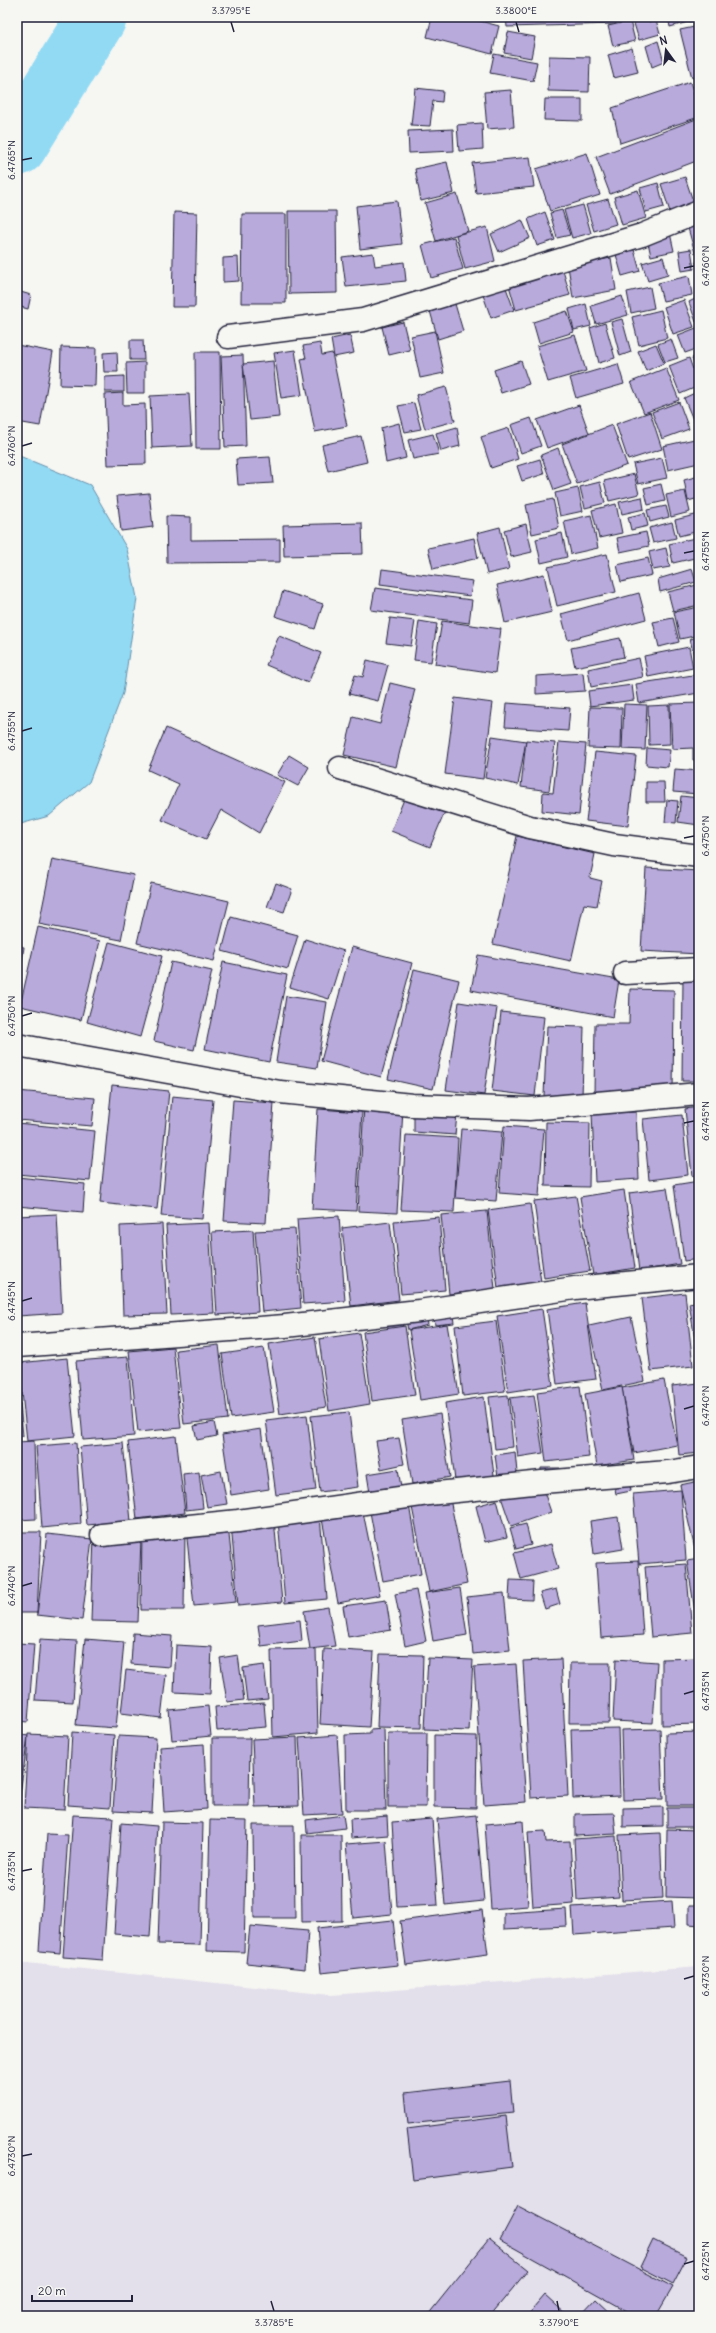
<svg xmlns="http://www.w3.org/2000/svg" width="716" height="2333" font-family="Delius,sans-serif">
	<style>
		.built { fill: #e3dfeb }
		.water { fill: #92daf4; stroke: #6590aa }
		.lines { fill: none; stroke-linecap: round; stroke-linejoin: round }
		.river { stroke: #92daf4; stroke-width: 60 }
		.building { fill: #b8aadb; stroke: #22223b }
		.street-casing { stroke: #22223b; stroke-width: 25 }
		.street { stroke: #f6f6f2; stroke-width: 22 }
		.ticks { fill: none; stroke: #22223b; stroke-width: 1.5 }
		.neatline { fill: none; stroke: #22223b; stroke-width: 1.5 }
		.ticks-label { font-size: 10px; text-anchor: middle; fill: #22223b }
	</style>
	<rect width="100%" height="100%" fill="#f6f6f2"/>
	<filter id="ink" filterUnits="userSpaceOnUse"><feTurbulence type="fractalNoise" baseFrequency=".025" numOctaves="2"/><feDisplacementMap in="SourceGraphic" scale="8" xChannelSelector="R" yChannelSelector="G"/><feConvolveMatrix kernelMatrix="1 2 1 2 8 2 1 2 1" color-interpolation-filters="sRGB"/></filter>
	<g filter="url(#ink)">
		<path class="built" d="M 17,1962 L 331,1995 L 699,1967 L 699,2316 L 17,2316 Z"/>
		<path class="water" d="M 17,455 L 90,485 L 127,549 L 137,598 L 123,693 L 89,782 L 49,816 L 17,825 Z"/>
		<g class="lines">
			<path class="river" d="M 17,146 L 97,17"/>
		</g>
		<g class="building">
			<path d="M 432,17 L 465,17 L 499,26 L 492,54 L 427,37 Z"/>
			<path d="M 506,17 L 616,17 L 616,24 L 507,27 Z"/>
			<path d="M 632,17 L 648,17 L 649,22 L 656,20 L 660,34 L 639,40 Z"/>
			<path d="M 668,17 L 699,17 L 699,19 L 670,27 Z"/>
			<path d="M 630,21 L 635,41 L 613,46 L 608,26 Z"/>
			<path d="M 699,26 L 699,76 L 692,78 L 680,30 Z"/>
			<path d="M 508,32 L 535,37 L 531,58 L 504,53 Z"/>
			<path d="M 658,41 L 664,62 L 652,67 L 646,46 Z"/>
			<path d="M 632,48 L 638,72 L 614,78 L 608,55 Z"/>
			<path d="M 494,54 L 537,62 L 533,81 L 490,73 Z"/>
			<path d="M 549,56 L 590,57 L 589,92 L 548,91 Z"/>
			<path d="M 690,82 L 699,110 L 699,117 L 620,143 L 612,108 Z"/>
			<path d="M 415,88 L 443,91 L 442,102 L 433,101 L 430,126 L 411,125 Z"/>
			<path d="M 511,90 L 514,127 L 487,129 L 484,92 Z"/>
			<path d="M 545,99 L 582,99 L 582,121 L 544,120 Z"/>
			<path d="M 699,118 L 699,160 L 610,194 L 596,157 Z"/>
			<path d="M 482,123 L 483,149 L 459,151 L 457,125 Z"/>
			<path d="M 453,129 L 454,151 L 409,153 L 408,131 Z"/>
			<path d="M 587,153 L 600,195 L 550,211 L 536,169 Z"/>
			<path d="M 530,157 L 534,187 L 476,193 L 472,163 Z"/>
			<path d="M 447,162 L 454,193 L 421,201 L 415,169 Z"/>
			<path d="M 685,177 L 695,207 L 671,215 L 661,184 Z"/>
			<path d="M 658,183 L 664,207 L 646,212 L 640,188 Z"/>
			<path d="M 638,190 L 646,218 L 622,225 L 614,197 Z"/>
			<path d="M 457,194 L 468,231 L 436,241 L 425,203 Z"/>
			<path d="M 608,199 L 616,224 L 594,231 L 586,205 Z"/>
			<path d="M 397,201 L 402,244 L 360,249 L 356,206 Z"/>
			<path d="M 583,205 L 591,233 L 572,238 L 564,210 Z"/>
			<path d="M 562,210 L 570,235 L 557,238 L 550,213 Z"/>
			<path d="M 288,211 L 336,211 L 337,293 L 289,294 Z"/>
			<path d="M 174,212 L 197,213 L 195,307 L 172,307 Z"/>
			<path d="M 545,212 L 555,240 L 537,246 L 528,219 Z"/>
			<path d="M 242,214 L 286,214 L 286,303 L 241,303 Z"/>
			<path d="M 522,220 L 530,238 L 499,252 L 491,234 Z"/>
			<path d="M 699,224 L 699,251 L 695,253 L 688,228 Z"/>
			<path d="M 487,227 L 495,261 L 465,269 L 456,235 Z"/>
			<path d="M 670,233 L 674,251 L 651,256 L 647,238 Z"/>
			<path d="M 454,237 L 463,269 L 431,278 L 422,245 Z"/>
			<path d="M 633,246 L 640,271 L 622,276 L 615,251 Z"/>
			<path d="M 691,249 L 694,269 L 682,271 L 679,251 Z"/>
			<path d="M 373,253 L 375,266 L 404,262 L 406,281 L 346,287 L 342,257 Z"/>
			<path d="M 238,257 L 239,281 L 223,282 L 223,258 Z"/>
			<path d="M 663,257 L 668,275 L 648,281 L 642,263 Z"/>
			<path d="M 611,258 L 616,290 L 573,298 L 568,266 Z"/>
			<path d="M 699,261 L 699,279 L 696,262 Z"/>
			<path d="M 562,267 L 570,295 L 516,310 L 508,282 Z"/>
			<path d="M 689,276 L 692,295 L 663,301 L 658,283 Z"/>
			<path d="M 505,285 L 514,310 L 491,318 L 482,292 Z"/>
			<path d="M 650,287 L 654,308 L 631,313 L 627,292 Z"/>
			<path d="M 17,291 L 31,295 L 28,309 L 17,306 Z"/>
			<path d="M 622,296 L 628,315 L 596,324 L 591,306 Z"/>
			<path d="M 699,297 L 699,321 L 696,322 L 689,302 Z"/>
			<path d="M 684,300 L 694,327 L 673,334 L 664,307 Z"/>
			<path d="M 455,304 L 463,331 L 438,339 L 430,311 Z"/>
			<path d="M 586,304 L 591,326 L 574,330 L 569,309 Z"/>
			<path d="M 661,310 L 667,338 L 639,345 L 632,317 Z"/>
			<path d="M 567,311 L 574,332 L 539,343 L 533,322 Z"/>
			<path d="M 622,319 L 631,352 L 620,356 L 611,322 Z"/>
			<path d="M 403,322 L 410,350 L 389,355 L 382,327 Z"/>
			<path d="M 605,323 L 615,358 L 599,363 L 590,328 Z"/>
			<path d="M 699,327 L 699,348 L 685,353 L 678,335 Z"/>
			<path d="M 435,331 L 444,373 L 420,378 L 411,336 Z"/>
			<path d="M 350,335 L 354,353 L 334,357 L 331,339 Z"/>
			<path d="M 575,335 L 586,371 L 548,382 L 537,346 Z"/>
			<path d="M 671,339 L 678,358 L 665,362 L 658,344 Z"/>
			<path d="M 130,340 L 143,340 L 144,360 L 130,360 Z"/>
			<path d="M 320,343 L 322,355 L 332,353 L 347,426 L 315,432 L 301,359 L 306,358 L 303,346 Z"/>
			<path d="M 656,344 L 664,363 L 646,371 L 638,351 Z"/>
			<path d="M 17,345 L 53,352 L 40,426 L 17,422 Z"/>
			<path d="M 61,347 L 96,348 L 95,386 L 60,385 Z"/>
			<path d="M 295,350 L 302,395 L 281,398 L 274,353 Z"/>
			<path d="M 117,352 L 118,372 L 104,372 L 103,353 Z"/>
			<path d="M 195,352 L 220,352 L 221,449 L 196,449 Z"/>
			<path d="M 243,355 L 246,446 L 225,447 L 221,356 Z"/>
			<path d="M 699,355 L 699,375 L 692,358 Z"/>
			<path d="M 689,358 L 699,386 L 680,394 L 669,366 Z"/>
			<path d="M 273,361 L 279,417 L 250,420 L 243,364 Z"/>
			<path d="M 521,361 L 529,384 L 501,393 L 494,370 Z"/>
			<path d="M 145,362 L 145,393 L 127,393 L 126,363 Z"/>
			<path d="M 618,364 L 624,384 L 576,398 L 570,378 Z"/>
			<path d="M 666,368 L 679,400 L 644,413 L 631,382 Z"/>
			<path d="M 124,376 L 124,392 L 105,392 L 105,377 Z"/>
			<path d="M 446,387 L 455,421 L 425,429 L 416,395 Z"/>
			<path d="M 699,391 L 699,420 L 694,422 L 684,398 Z"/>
			<path d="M 123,393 L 123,405 L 145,404 L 146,464 L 108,465 L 105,394 Z"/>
			<path d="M 189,394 L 192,446 L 152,448 L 150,396 Z"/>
			<path d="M 679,402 L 689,429 L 662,439 L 652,412 Z"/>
			<path d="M 414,403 L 421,429 L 405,432 L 398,406 Z"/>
			<path d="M 579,405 L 589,433 L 547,448 L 537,420 Z"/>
			<path d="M 650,412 L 662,449 L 628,460 L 616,424 Z"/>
			<path d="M 531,418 L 541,446 L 521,453 L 511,425 Z"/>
			<path d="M 399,423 L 406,458 L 386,463 L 381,428 Z"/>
			<path d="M 612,425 L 627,465 L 577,484 L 562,444 Z"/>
			<path d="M 457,427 L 460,446 L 441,451 L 436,433 Z"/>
			<path d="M 509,428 L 518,459 L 491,468 L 481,437 Z"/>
			<path d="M 433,434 L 439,454 L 413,459 L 408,440 Z"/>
			<path d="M 361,436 L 367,462 L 328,471 L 322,445 Z"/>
			<path d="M 699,438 L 699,463 L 668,470 L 663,446 Z"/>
			<path d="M 558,448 L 571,484 L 554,490 L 541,455 Z"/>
			<path d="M 270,457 L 273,483 L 238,485 L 236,459 Z"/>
			<path d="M 662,458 L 667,478 L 638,484 L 633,464 Z"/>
			<path d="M 540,459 L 544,474 L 522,481 L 517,466 Z"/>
			<path d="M 634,474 L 639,494 L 609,501 L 604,481 Z"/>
			<path d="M 699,476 L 699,498 L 688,501 L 684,480 Z"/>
			<path d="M 600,482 L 605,503 L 585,508 L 580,487 Z"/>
			<path d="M 661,484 L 665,501 L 648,505 L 644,488 Z"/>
			<path d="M 578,488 L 583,511 L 560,516 L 555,493 Z"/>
			<path d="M 685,491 L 690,512 L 671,517 L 666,495 Z"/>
			<path d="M 149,493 L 153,527 L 121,531 L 117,496 Z"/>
			<path d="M 642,497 L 644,509 L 622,514 L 619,502 Z"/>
			<path d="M 553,499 L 559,528 L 532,534 L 526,505 Z"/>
			<path d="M 616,504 L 622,533 L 599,538 L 592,510 Z"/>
			<path d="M 666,506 L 669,517 L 650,522 L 647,510 Z"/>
			<path d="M 645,513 L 648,526 L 631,530 L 628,517 Z"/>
			<path d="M 699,514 L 699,531 L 679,536 L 675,520 Z"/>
			<path d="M 591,515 L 598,548 L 571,554 L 564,521 Z"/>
			<path d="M 166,516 L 191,517 L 191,540 L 280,539 L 280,562 L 167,563 Z"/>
			<path d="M 672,522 L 676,538 L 653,543 L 649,528 Z"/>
			<path d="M 362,523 L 363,554 L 284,556 L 283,525 Z"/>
			<path d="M 526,524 L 532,552 L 511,557 L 504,530 Z"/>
			<path d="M 500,527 L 509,569 L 487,574 L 477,533 Z"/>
			<path d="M 646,532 L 649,546 L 620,552 L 617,538 Z"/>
			<path d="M 562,533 L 567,557 L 541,563 L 536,539 Z"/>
			<path d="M 699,537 L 699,557 L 673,563 L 669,544 Z"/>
			<path d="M 474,538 L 478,558 L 433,569 L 428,548 Z"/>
			<path d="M 666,548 L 670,567 L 653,570 L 649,552 Z"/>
			<path d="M 607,554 L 616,592 L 557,606 L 548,567 Z"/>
			<path d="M 648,558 L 652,575 L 621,582 L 617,565 Z"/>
			<path d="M 382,569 L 473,581 L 470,596 L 380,584 Z"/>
			<path d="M 692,569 L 696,582 L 660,592 L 658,579 Z"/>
			<path d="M 544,574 L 552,612 L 505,623 L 497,585 Z"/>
			<path d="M 697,585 L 699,605 L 673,611 L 668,592 Z"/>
			<path d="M 375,588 L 472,600 L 469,623 L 371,610 Z"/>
			<path d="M 283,591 L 323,604 L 315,629 L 275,616 Z"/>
			<path d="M 639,593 L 646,619 L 568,640 L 561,614 Z"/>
			<path d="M 699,607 L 699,635 L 680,639 L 674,612 Z"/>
			<path d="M 390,618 L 415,621 L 411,646 L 386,643 Z"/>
			<path d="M 673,618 L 679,642 L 659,647 L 653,622 Z"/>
			<path d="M 419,621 L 437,624 L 431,662 L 414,660 Z"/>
			<path d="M 442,621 L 501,629 L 495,673 L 435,664 Z"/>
			<path d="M 279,636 L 321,653 L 308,683 L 266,665 Z"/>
			<path d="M 699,637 L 699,665 L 696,665 L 690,639 Z"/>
			<path d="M 620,638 L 624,657 L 575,667 L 571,648 Z"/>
			<path d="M 689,647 L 693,668 L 648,677 L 644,656 Z"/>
			<path d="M 639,658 L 643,677 L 591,687 L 588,669 Z"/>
			<path d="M 367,660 L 388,665 L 378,701 L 349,694 L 355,675 L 363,677 Z"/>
			<path d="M 583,673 L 585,691 L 536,694 L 536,676 Z"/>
			<path d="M 699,674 L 699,693 L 639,703 L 636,684 Z"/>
			<path d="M 390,683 L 415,689 L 396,767 L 344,755 L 353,717 L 380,724 Z"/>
			<path d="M 632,685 L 634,700 L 590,706 L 588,691 Z"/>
			<path d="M 455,698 L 493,703 L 483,779 L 445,774 Z"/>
			<path d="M 507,703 L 570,708 L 568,731 L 505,727 Z"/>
			<path d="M 699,703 L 699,759 L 693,760 L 693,748 L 672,749 L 670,704 Z"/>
			<path d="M 624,704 L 647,705 L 645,750 L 622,749 Z"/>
			<path d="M 669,705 L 670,744 L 649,745 L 648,706 Z"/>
			<path d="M 590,707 L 622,708 L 621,749 L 588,748 Z"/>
			<path d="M 166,728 L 285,782 L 259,833 L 221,810 L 206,839 L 162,820 L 179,784 L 148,770 Z"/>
			<path d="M 492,736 L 526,741 L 518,785 L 485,778 Z"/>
			<path d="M 526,740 L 555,743 L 549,791 L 521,787 Z"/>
			<path d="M 559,742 L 586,744 L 579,815 L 542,811 L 543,792 L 553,793 Z"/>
			<path d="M 647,748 L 670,750 L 668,767 L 646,765 Z"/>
			<path d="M 595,752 L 636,756 L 628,826 L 586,821 Z"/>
			<path d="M 289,755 L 309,767 L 298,786 L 277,775 Z"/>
			<path d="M 675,769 L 699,771 L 699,794 L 673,792 Z"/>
			<path d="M 646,782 L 664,782 L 665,802 L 646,802 Z"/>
			<path d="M 407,792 L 447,807 L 430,847 L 391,831 Z"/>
			<path d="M 681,796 L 699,798 L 699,825 L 678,822 Z"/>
			<path d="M 667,800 L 678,801 L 676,823 L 665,822 Z"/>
			<path d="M 517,836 L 595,854 L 590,878 L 602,881 L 597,906 L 584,904 L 571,961 L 493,944 Z"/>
			<path d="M 52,859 L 134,875 L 121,940 L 39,924 Z"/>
			<path d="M 646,868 L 699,871 L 699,954 L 641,951 Z"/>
			<path d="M 151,883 L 229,901 L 214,961 L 137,943 Z"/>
			<path d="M 276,883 L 292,889 L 284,912 L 267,907 Z"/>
			<path d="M 231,917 L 298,935 L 288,969 L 222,951 Z"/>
			<path d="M 38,927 L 100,941 L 81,1020 L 20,1006 Z"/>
			<path d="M 305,939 L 344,951 L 329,999 L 290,987 Z"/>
			<path d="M 109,942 L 162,956 L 140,1037 L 87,1022 Z"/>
			<path d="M 17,946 L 24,947 L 17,993 Z"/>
			<path d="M 352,947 L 412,963 L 381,1077 L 321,1061 Z"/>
			<path d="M 478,955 L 619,980 L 613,1017 L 471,990 Z"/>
			<path d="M 171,962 L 212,971 L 194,1050 L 154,1041 Z"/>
			<path d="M 223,962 L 287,975 L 269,1062 L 205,1049 Z"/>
			<path d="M 414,969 L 459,980 L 433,1089 L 388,1079 Z"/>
			<path d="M 683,978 L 699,979 L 699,1081 L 682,1081 Z"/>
			<path d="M 630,989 L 674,990 L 673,1096 L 594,1095 L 595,1024 L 629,1024 Z"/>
			<path d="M 286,996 L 327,1002 L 317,1068 L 276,1062 Z"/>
			<path d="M 459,1002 L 497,1008 L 484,1095 L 446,1090 Z"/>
			<path d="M 501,1012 L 544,1017 L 535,1096 L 492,1091 Z"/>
			<path d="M 547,1026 L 584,1027 L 582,1097 L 544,1096 Z"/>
			<path d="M 112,1085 L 169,1091 L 157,1209 L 100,1203 Z"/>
			<path d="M 17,1091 L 95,1098 L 92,1126 L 17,1120 Z"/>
			<path d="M 172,1096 L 213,1100 L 202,1219 L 161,1216 Z"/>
			<path d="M 233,1100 L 274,1103 L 266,1223 L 224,1221 Z"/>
			<path d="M 364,1106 L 403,1109 L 397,1213 L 358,1211 Z"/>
			<path d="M 699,1107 L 699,1175 L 692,1176 L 685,1109 Z"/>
			<path d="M 318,1109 L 362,1112 L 356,1211 L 312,1209 Z"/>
			<path d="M 414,1110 L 457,1114 L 455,1135 L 414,1132 Z"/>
			<path d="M 636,1112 L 639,1179 L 595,1182 L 592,1113 Z"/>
			<path d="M 682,1115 L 688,1175 L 649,1180 L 643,1119 Z"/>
			<path d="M 546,1122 L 590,1123 L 589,1187 L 545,1186 Z"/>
			<path d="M 17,1123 L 95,1131 L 90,1181 L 17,1174 Z"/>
			<path d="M 504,1126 L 544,1129 L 539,1196 L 499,1193 Z"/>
			<path d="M 461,1129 L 502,1132 L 496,1201 L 455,1198 Z"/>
			<path d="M 406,1135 L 458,1138 L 454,1212 L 401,1210 Z"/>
			<path d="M 17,1177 L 85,1184 L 83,1212 L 17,1206 Z"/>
			<path d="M 699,1181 L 699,1259 L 684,1261 L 674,1185 Z"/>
			<path d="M 667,1188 L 680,1264 L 639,1271 L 629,1193 Z"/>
			<path d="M 624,1190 L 635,1268 L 593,1275 L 580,1197 Z"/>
			<path d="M 576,1196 L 590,1271 L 544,1278 L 534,1201 Z"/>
			<path d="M 530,1204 L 541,1282 L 498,1288 L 488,1210 Z"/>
			<path d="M 487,1211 L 495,1289 L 449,1294 L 441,1215 Z"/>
			<path d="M 57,1214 L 62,1313 L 18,1316 L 17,1216 Z"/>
			<path d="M 339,1216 L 345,1301 L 303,1304 L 297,1219 Z"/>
			<path d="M 439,1217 L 445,1290 L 401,1294 L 394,1221 Z"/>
			<path d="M 390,1222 L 399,1300 L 351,1306 L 342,1228 Z"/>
			<path d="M 209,1223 L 214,1313 L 171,1315 L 166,1225 Z"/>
			<path d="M 162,1224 L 167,1314 L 123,1315 L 120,1226 Z"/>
			<path d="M 295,1229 L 301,1308 L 262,1312 L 255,1231 Z"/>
			<path d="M 253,1230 L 258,1312 L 217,1315 L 212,1232 Z"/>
			<path d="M 685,1293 L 693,1366 L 651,1371 L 642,1298 Z"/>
			<path d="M 699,1301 L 699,1364 L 689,1303 Z"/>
			<path d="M 585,1303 L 596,1379 L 557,1384 L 547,1309 Z"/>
			<path d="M 452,1308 L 454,1323 L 435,1325 L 433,1311 Z"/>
			<path d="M 542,1309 L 553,1385 L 508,1392 L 497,1316 Z"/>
			<path d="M 426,1311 L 428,1325 L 408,1330 L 405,1314 Z"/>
			<path d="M 401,1313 L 403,1327 L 388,1329 L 386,1316 Z"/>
			<path d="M 631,1317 L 645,1381 L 603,1390 L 589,1326 Z"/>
			<path d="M 496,1321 L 505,1391 L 463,1396 L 455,1326 Z"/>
			<path d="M 447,1324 L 459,1394 L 420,1400 L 409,1330 Z"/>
			<path d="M 405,1326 L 415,1395 L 372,1401 L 363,1332 Z"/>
			<path d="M 359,1333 L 370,1404 L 329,1411 L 319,1339 Z"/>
			<path d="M 315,1337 L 326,1407 L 280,1414 L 269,1344 Z"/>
			<path d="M 219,1345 L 228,1419 L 184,1424 L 176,1350 Z"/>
			<path d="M 173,1347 L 181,1428 L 138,1432 L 129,1351 Z"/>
			<path d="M 264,1348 L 274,1412 L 231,1418 L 222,1354 Z"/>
			<path d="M 128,1357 L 134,1436 L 83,1440 L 76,1361 Z"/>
			<path d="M 67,1358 L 75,1436 L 27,1441 L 19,1363 Z"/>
			<path d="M 17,1369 L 23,1436 L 17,1436 Z"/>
			<path d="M 664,1380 L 677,1445 L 634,1453 L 622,1388 Z"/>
			<path d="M 699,1383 L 699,1453 L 679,1455 L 672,1386 Z"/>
			<path d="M 580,1386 L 589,1457 L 546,1462 L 537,1392 Z"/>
			<path d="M 622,1387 L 634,1460 L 597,1466 L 585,1394 Z"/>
			<path d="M 508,1395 L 513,1447 L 495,1449 L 489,1397 Z"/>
			<path d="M 534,1395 L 543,1453 L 518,1457 L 510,1398 Z"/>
			<path d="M 484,1397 L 495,1483 L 456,1488 L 445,1403 Z"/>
			<path d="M 349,1412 L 358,1487 L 320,1492 L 311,1416 Z"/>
			<path d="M 440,1414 L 450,1477 L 412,1484 L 402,1420 Z"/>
			<path d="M 307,1415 L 316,1490 L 276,1495 L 266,1420 Z"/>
			<path d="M 214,1422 L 217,1436 L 197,1440 L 194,1426 Z"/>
			<path d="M 261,1429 L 269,1489 L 231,1495 L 222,1435 Z"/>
			<path d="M 176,1436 L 185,1513 L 137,1519 L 128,1442 Z"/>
			<path d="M 399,1438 L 404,1464 L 381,1469 L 376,1441 Z"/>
			<path d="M 34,1441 L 36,1519 L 17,1520 L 17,1442 Z"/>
			<path d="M 76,1443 L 81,1524 L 42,1528 L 36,1446 Z"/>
			<path d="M 123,1443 L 131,1521 L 87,1525 L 80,1447 Z"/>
			<path d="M 515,1452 L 518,1483 L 499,1485 L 495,1455 Z"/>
			<path d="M 541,1468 L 560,1468 L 560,1479 L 541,1480 Z"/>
			<path d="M 398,1469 L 401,1487 L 370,1493 L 367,1474 Z"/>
			<path d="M 221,1471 L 227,1504 L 207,1507 L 201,1475 Z"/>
			<path d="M 199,1472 L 203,1508 L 186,1510 L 183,1474 Z"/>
			<path d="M 629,1480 L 631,1491 L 616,1494 L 614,1483 Z"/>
			<path d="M 699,1481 L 699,1554 L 696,1554 L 680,1485 Z"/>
			<path d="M 541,1483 L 551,1512 L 511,1526 L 501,1497 Z"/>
			<path d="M 681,1490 L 686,1560 L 639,1564 L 633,1494 Z"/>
			<path d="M 450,1499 L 467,1584 L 429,1592 L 412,1507 Z"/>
			<path d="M 497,1500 L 507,1537 L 485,1542 L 476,1506 Z"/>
			<path d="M 409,1505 L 421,1574 L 383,1581 L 370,1512 Z"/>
			<path d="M 363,1512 L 380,1595 L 338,1603 L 322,1519 Z"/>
			<path d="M 320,1516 L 327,1599 L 285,1603 L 278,1520 Z"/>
			<path d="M 618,1517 L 623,1549 L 594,1554 L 590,1521 Z"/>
			<path d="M 274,1520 L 282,1602 L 238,1606 L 231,1524 Z"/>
			<path d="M 526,1524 L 531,1545 L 516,1549 L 510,1528 Z"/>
			<path d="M 228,1525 L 236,1602 L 194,1606 L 186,1529 Z"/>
			<path d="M 17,1532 L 41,1532 L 37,1613 L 17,1613 Z"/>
			<path d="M 142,1532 L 185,1533 L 184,1610 L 141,1610 Z"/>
			<path d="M 47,1534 L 92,1539 L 82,1620 L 37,1615 Z"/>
			<path d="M 94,1536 L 141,1538 L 138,1622 L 91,1621 Z"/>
			<path d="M 551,1544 L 558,1569 L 521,1579 L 514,1553 Z"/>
			<path d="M 699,1559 L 699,1631 L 698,1631 L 687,1561 Z"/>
			<path d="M 638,1561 L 643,1635 L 601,1638 L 596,1563 Z"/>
			<path d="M 686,1564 L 692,1633 L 651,1637 L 645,1567 Z"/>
			<path d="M 510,1580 L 533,1581 L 532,1600 L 509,1599 Z"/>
			<path d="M 460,1588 L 467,1635 L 433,1641 L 425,1593 Z"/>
			<path d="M 556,1589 L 560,1604 L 545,1609 L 540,1593 Z"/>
			<path d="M 416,1590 L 426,1641 L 405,1646 L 395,1594 Z"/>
			<path d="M 504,1593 L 510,1650 L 473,1654 L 467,1597 Z"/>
			<path d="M 386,1600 L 391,1630 L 348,1637 L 343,1606 Z"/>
			<path d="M 328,1607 L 335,1646 L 310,1649 L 304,1611 Z"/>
			<path d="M 300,1620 L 302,1641 L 261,1646 L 258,1625 Z"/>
			<path d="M 133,1633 L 172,1636 L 170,1667 L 131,1664 Z"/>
			<path d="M 40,1639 L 77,1641 L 73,1702 L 35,1700 Z"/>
			<path d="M 85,1639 L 124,1642 L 116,1728 L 76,1725 Z"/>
			<path d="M 17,1643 L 34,1644 L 28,1722 L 17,1721 Z"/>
			<path d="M 176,1645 L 212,1647 L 210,1694 L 174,1692 Z"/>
			<path d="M 316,1649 L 318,1733 L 273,1737 L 271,1650 Z"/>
			<path d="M 324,1649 L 374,1652 L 369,1727 L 320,1724 Z"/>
			<path d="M 380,1654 L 423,1655 L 421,1728 L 377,1727 Z"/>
			<path d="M 238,1655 L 244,1700 L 227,1702 L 220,1658 Z"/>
			<path d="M 428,1658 L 473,1660 L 469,1731 L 424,1729 Z"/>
			<path d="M 699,1658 L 699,1724 L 662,1725 L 662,1659 Z"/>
			<path d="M 561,1659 L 568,1796 L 531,1798 L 523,1661 Z"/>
			<path d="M 616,1659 L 657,1662 L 653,1723 L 613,1721 Z"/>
			<path d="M 570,1663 L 610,1663 L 609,1723 L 569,1723 Z"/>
			<path d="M 516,1664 L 526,1802 L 484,1805 L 474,1667 Z"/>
			<path d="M 264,1665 L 268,1699 L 247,1701 L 243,1668 Z"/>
			<path d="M 126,1670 L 166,1675 L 161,1718 L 121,1713 Z"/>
			<path d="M 264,1703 L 266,1727 L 217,1731 L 215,1707 Z"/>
			<path d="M 208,1706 L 211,1736 L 172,1740 L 169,1710 Z"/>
			<path d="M 618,1728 L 620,1796 L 573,1798 L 571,1729 Z"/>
			<path d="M 384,1729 L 386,1810 L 346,1810 L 345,1735 L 370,1734 L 370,1730 Z"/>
			<path d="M 660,1729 L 663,1799 L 623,1800 L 621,1730 Z"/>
			<path d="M 72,1732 L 114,1735 L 110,1808 L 68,1805 Z"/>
			<path d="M 699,1732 L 699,1806 L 667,1806 L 666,1733 Z"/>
			<path d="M 388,1733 L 427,1733 L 426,1807 L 388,1807 Z"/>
			<path d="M 17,1734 L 28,1736 L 17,1817 Z"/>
			<path d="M 28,1734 L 68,1736 L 64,1810 L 24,1808 Z"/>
			<path d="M 337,1735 L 342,1813 L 304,1815 L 299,1738 Z"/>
			<path d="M 434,1735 L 477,1736 L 476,1808 L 434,1807 Z"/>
			<path d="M 118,1736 L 156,1738 L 152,1813 L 113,1811 Z"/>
			<path d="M 297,1737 L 299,1806 L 255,1807 L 252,1739 Z"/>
			<path d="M 212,1738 L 250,1738 L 249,1806 L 212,1806 Z"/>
			<path d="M 204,1744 L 207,1809 L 164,1812 L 160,1747 Z"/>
			<path d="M 663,1807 L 663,1826 L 623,1827 L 623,1808 Z"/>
			<rect x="667" y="1808" width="32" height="19"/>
			<path d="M 614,1813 L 616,1834 L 575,1836 L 575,1814 Z"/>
			<path d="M 73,1815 L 113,1817 L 103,1960 L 63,1957 Z"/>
			<path d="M 343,1815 L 345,1828 L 307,1833 L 306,1820 Z"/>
			<path d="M 476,1815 L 484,1901 L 445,1905 L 437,1819 Z"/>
			<path d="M 387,1816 L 388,1835 L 351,1838 L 350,1819 Z"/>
			<path d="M 432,1819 L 438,1905 L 397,1907 L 392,1822 Z"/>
			<path d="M 210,1820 L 247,1821 L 244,1952 L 207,1951 Z"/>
			<path d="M 523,1821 L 528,1906 L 491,1909 L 485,1824 Z"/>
			<path d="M 162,1822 L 203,1823 L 200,1945 L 158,1944 Z"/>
			<path d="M 121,1823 L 157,1826 L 150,1937 L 114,1934 Z"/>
			<path d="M 253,1825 L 294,1825 L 295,1918 L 254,1918 Z"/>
			<path d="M 667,1829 L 699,1830 L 699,1898 L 666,1897 Z"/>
			<path d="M 545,1831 L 546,1842 L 570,1841 L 574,1904 L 533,1907 L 528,1832 Z"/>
			<path d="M 660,1833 L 663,1898 L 622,1900 L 619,1835 Z"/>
			<path d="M 47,1834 L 68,1835 L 60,1953 L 39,1951 Z"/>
			<path d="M 301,1835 L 341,1835 L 342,1921 L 302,1922 Z"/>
			<path d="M 616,1836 L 619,1897 L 577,1900 L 574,1839 Z"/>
			<path d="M 386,1841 L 392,1914 L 353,1918 L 346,1844 Z"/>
			<path d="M 672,1901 L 674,1928 L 574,1935 L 572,1907 Z"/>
			<path d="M 689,1906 L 699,1906 L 699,1925 L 689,1924 Z"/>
			<path d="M 566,1909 L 567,1926 L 504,1929 L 504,1913 Z"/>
			<path d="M 482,1910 L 488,1954 L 406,1965 L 400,1921 Z"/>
			<path d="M 393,1920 L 398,1965 L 321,1973 L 317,1928 Z"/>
			<path d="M 250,1926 L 308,1931 L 305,1969 L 246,1963 Z"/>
			<path d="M 510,2081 L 513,2113 L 408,2124 L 405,2093 Z"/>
			<path d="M 506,2116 L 512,2167 L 413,2180 L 407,2129 Z"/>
			<path d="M 518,2206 L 673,2287 L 656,2316 L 636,2316 L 500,2240 Z"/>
			<path d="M 489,2239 L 528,2270 L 490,2316 L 427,2316 Z"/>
			<path d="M 653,2240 L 687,2257 L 673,2284 L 640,2267 Z"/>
			<path d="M 545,2295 L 568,2316 L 527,2316 Z"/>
			<path d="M 596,2299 L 614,2316 L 580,2316 Z"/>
		</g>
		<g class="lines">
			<defs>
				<g id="street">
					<path d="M 228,337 L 363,320 L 642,235 L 699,212"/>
					<path d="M 340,768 L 530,827 L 614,845 L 699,856"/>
					<path d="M 625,973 L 699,969"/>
					<path d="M 17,1045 L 280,1092 L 412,1105 L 529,1109 L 699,1094"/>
					<path d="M 17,1346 L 285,1326 L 419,1311 L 575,1288 L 699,1276"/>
					<path d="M 102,1535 L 238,1521 L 428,1494 L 542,1482 L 668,1472 L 699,1467"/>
				</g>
			</defs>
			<use href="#street" class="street-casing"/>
			<use href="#street" class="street"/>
		</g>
	</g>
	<path class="ticks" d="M 231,22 L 234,32M 516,22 L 519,32M 22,160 L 32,158M 684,268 L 694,266M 22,446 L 32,443M 684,553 L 694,551M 22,731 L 32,728M 684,838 L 694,836M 22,1016 L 32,1013M 684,1123 L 694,1121M 22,1301 L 32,1298M 684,1409 L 694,1406M 22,1586 L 32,1583M 684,1694 L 694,1691M 22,1871 L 32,1869M 684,1979 L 694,1976M 22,2156 L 32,2154M 684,2264 L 694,2261M 271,2301 L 274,2311M 557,2301 L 559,2311"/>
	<rect width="716" height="2333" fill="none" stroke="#f6f6f2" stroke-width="44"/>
	<g transform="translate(666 50) rotate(345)" stroke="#f6f6f2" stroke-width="3" paint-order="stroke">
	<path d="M0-3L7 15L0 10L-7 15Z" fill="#22223b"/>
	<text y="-6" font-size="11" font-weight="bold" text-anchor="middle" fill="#22223b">N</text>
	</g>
	<path d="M32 2295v6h100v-6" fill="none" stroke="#22223b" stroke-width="2"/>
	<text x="38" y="2295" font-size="12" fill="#22223b" stroke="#f6f6f2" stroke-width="3" paint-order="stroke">20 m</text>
	<rect x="22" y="22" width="672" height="2289" class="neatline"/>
	<g class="ticks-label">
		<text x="231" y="14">3.3795°E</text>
		<text x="516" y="14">3.3800°E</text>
		<text transform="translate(11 160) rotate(-90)" y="4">6.4765°N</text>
		<text transform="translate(705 266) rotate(-90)" y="4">6.4760°N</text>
		<text transform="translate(11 446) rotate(-90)" y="4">6.4760°N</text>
		<text transform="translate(705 551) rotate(-90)" y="4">6.4755°N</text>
		<text transform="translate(11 731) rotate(-90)" y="4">6.4755°N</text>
		<text transform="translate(705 836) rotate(-90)" y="4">6.4750°N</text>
		<text transform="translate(11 1016) rotate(-90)" y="4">6.4750°N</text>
		<text transform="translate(705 1121) rotate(-90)" y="4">6.4745°N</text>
		<text transform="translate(11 1301) rotate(-90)" y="4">6.4745°N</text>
		<text transform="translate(705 1406) rotate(-90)" y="4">6.4740°N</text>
		<text transform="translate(11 1586) rotate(-90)" y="4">6.4740°N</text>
		<text transform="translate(705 1691) rotate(-90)" y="4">6.4735°N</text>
		<text transform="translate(11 1871) rotate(-90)" y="4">6.4735°N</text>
		<text transform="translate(705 1976) rotate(-90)" y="4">6.4730°N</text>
		<text transform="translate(11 2156) rotate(-90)" y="4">6.4730°N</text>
		<text transform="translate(705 2261) rotate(-90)" y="4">6.4725°N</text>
		<text x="274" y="2326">3.3785°E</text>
		<text x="559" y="2326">3.3790°E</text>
	</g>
</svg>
